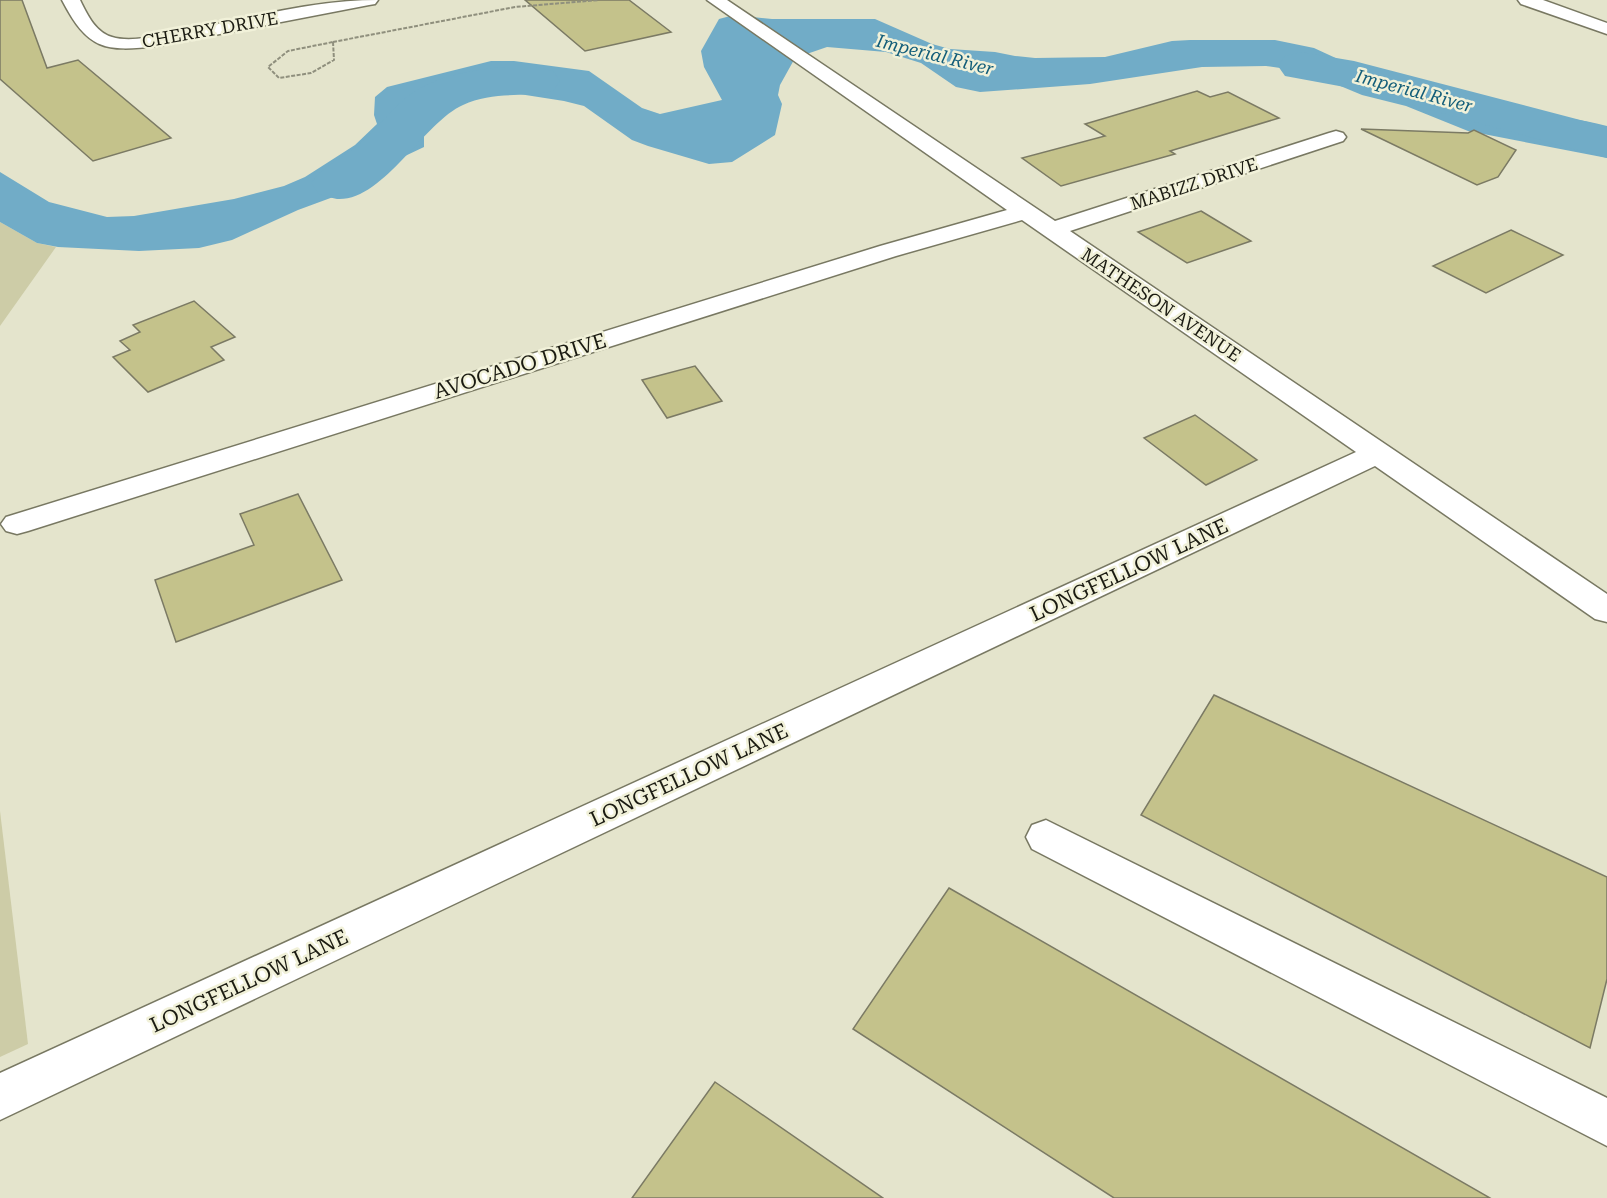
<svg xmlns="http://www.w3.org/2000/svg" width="1607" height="1198" font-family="'Roboto Serif',serif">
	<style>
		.green { fill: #cdcca7 }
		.water { fill: #71acc7 }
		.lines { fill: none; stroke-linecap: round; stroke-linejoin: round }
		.river { fill: #71acc7; fill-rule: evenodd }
		.building { fill: #c4c28b; stroke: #7b7a64; stroke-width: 1.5 }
		.minor-casing { stroke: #787862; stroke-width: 3 }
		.path { stroke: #8f8f7d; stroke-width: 2; stroke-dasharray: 4 1.5; stroke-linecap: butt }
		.minor { fill: #fff; fill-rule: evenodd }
		.labels { text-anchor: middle; stroke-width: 5; stroke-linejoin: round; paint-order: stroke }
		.far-street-label { font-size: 18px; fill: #1b1b12; stroke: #f1f1d9 }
		.far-water-label { font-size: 18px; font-style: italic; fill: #125d79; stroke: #f1f1d9 }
		.street-label { font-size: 21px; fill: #1b1b12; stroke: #f1f1d9 }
	</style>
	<rect width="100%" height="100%" fill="#e4e4cc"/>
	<g class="green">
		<path d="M 0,222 L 37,243 L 56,247 L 0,326 Z"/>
		<path d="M 0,811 L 28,1044 L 0,1057 Z"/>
	</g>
	<path class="water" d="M 734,15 L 772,19 L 875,19 L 932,44 L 950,49 L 995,52 L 1015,56 L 1035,58 L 1105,57 L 1172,41 L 1190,40 L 1275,40 L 1314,48 C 1366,72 1419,99 1476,109 C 1520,116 1564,114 1607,126 L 1607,158 L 1468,131 L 1406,106 L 1362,95 L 1326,80 L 1287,69 L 1266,66 L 1202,67 L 1090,84 L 980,92 L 956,87 L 921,63 L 886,52 L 827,47 L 795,58 L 780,85 L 778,95 L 782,104 L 775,135 L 732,162 L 709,164 L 648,146 L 632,140 L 584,106 L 564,101 L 507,92 L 465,97 L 423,107 L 420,117 L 424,128 L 424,147 L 386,165 L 377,176 L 363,186 L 298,210 L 232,240 L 199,248 L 139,251 L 58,247 L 37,243 L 0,222 L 0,172 L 49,202 L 107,217 L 134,216 L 234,199 L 284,186 L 305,177 L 355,145 L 377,124 L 374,115 L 375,97 L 387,87 L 491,61 L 514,61 L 589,71 L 642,108 L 660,114 L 722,100 L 704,67 L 701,51 L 719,19 Z"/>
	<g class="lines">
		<g class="river">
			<path d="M 1301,52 L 1354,61 L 1607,127 L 1607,158 L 1350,88 L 1285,76 L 1278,66 L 1285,56 Z"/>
			<path d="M 505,67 L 536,67 L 553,71 L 560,81 L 553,91 C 523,98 492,91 463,105 C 424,122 383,202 337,199 C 331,198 325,196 319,194 L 311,183 C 323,166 342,158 358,145 C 374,132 386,116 401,102 C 428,77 469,70 505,67 Z"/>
		</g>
	</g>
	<g class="building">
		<path d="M 0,0 L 22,0 L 47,68 L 78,60 L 171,138 L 93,161 L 0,79 Z"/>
		<path d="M 525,0 L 629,0 L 671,32 L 585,51 Z"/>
		<path d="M 1197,91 L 1210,97 L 1228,92 L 1279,118 L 1170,151 L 1175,154 L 1061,186 L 1022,158 L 1105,136 L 1085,124 Z"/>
		<path d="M 1361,129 L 1468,133 L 1474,130 L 1516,150 L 1498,177 L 1477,185 Z"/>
		<path d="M 1201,211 L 1251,241 L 1187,263 L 1138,232 Z"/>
		<path d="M 1511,230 L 1563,255 L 1486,293 L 1433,266 Z"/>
		<path d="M 194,301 L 235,337 L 211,347 L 224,360 L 148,392 L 113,357 L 130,350 L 120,341 L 140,332 L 133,325 Z"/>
		<path d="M 695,366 L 722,401 L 667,418 L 642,380 Z"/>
		<path d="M 1195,415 L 1257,460 L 1206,485 L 1144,438 Z"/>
		<path d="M 298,494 L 342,580 L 176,642 L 155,580 L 254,545 L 240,514 Z"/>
		<path d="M 1214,695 L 1607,877 L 1607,979 L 1590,1048 L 1141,815 Z"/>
		<path d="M 949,888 L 1490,1198 L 1114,1198 L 853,1029 Z"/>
		<path d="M 715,1082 L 883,1198 L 632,1198 Z"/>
	</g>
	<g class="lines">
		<defs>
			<g id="minor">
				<path d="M 62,0 L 80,0 C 87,14 95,32 112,37 C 134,44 174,32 198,28 C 257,16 317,0 378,0 L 375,4 L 369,5 L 158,46 C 104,52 88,50 62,0 Z"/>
				<path d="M 707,0 L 727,0 L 1055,221 L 1329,133 L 1336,131 L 1343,133 L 1346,137 L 1343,141 L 1070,231 L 1607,594 L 1607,622 L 1595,619 L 1375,466 L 0,1120 L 0,1073 L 1356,452 L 1022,220 L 896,256 L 28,531 L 17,534 L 6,531 L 1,524 L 6,517 L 880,246 L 1007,210 Z"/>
				<path d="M 1518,0 L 1543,0 L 1607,23 L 1607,34 L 1521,4 Z"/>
				<path d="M 1046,820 L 1607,1098 L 1607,1146 L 1032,849 L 1026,837 L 1032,825 Z"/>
			</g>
		</defs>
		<use href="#minor" class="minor-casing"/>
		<g class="path">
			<path d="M 333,42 L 334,60 L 311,73 L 279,78 L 268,67 L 288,51 Z"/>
			<path d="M 333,42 L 515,7 L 599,0"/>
		</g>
		<use href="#minor" class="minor"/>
	</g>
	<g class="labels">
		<g class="far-street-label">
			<text transform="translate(210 30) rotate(-10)" y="6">CHERRY DRIVE</text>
			<text transform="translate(1194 184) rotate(-18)" y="6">MABIZZ DRIVE</text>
			<text transform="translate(1161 305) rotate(34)" y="6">MATHESON AVENUE</text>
		</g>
		<g class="far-water-label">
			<text transform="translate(935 55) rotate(14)" y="6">Imperial River</text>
			<text transform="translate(1414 91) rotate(15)" y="6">Imperial River</text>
		</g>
		<g class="street-label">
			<text transform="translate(520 366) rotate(-17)" y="7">AVOCADO DRIVE</text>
			<text transform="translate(1129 570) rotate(-25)" y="7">LONGFELLOW LANE</text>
			<text transform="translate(689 775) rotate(-25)" y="7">LONGFELLOW LANE</text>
			<text transform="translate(249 981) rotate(-25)" y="7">LONGFELLOW LANE</text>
		</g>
	</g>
</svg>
